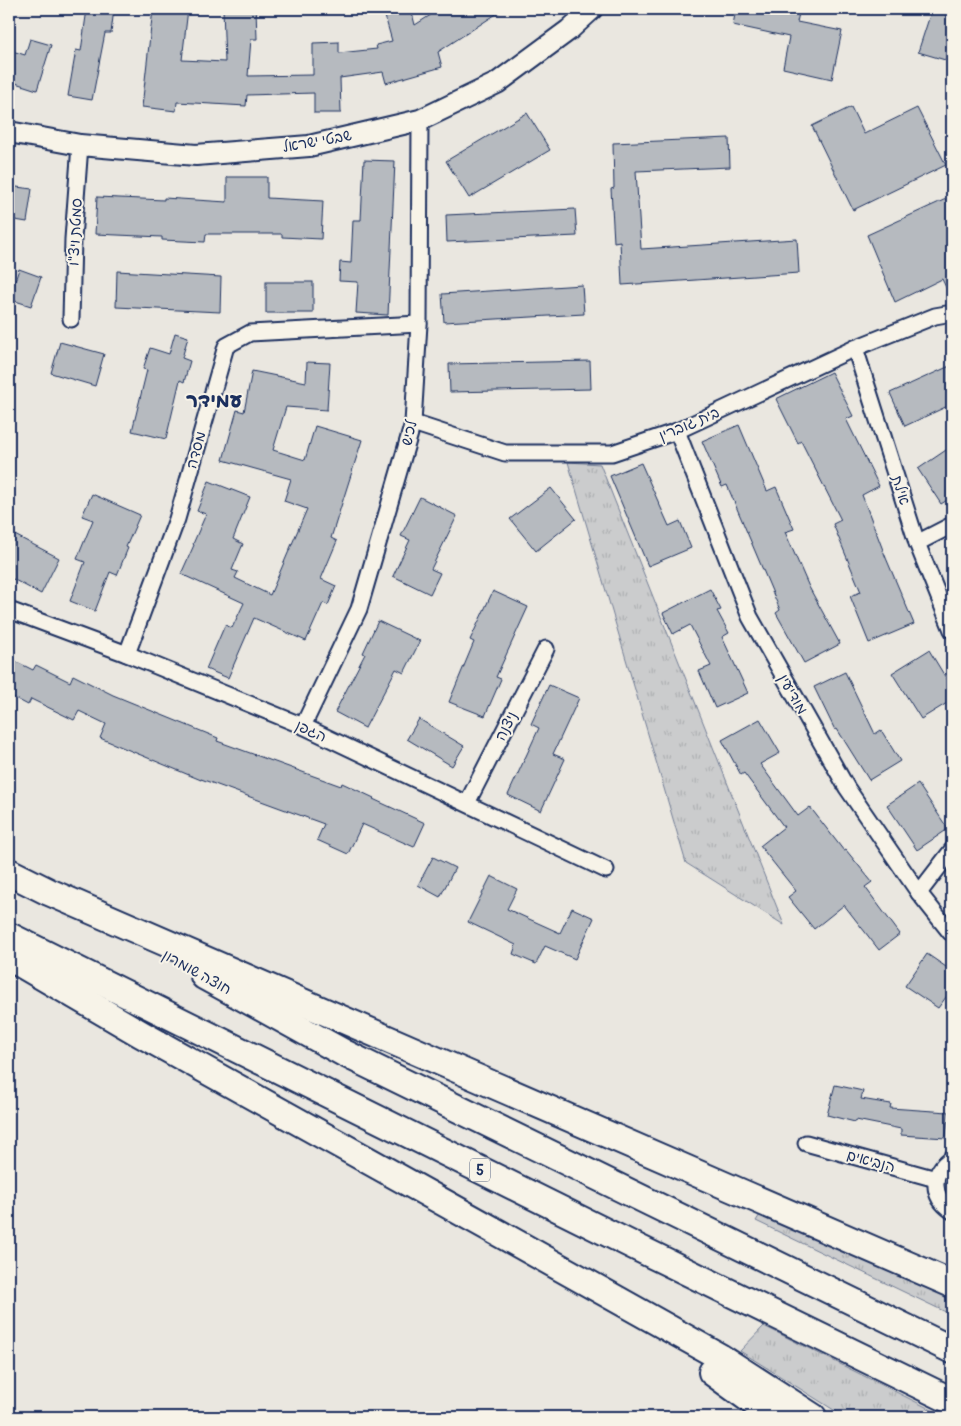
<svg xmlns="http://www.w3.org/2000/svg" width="961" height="1426" font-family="Pangolin,'Playpen Sans Hebrew',sans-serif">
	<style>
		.grass { fill: url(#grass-tufts); stroke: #737e96 }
		.building { fill: #b6babf; stroke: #1b2f5e }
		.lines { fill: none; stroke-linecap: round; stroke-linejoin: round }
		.street-casing { stroke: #1b2f5e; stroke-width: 19 }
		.secondary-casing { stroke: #1b2f5e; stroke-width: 24 }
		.highway-casing { stroke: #1b2f5e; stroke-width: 30 }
		.street { stroke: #f7f3e8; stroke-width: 15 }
		.secondary { stroke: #f7f3e8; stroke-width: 20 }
		.highway { stroke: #f7f3e8; stroke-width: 26 }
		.labels { text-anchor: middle; stroke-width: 4; stroke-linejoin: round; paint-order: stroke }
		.shield { fill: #f7f3e8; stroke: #5d6a87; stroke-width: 1 }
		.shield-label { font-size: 14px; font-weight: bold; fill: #1b2f5e }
		.street-label { font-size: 15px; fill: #1b2f5e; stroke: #f7f3e8 }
		.district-label { font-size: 20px; font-weight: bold; fill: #1b2f5e; stroke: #f7f3e8 }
	</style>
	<defs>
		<pattern id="grass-tufts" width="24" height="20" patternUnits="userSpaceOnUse" patternTransform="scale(1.25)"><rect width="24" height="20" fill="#cbcccd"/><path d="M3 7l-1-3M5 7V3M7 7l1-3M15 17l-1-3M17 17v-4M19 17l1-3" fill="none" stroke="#aeb0b2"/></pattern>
	</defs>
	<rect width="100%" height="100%" fill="#eae7e0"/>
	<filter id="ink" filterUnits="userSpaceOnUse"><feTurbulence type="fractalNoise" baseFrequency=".02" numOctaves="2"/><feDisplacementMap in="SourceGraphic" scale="10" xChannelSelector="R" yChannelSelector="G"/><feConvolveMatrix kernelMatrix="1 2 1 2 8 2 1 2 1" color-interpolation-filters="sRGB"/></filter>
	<g filter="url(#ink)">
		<g class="grass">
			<path d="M 568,462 L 600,464 L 784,925 L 686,863 Z"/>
			<path d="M 763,1210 L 952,1295 L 952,1315 L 756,1221 Z"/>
			<path d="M 764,1326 L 946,1417 L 845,1417 L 740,1351 Z"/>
		</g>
		<g class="building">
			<path d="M 87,9 L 114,9 L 111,33 L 105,33 L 92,100 L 68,96 L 76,50 L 81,51 Z"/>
			<path d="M 153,9 L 188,9 L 182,60 L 225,62 L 223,9 L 256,9 L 257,39 L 251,39 L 248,76 L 313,75 L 313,43 L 339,42 L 339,53 L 377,49 L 376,45 L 392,41 L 383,9 L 411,9 L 415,25 L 440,9 L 504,9 L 438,52 L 442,67 L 386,83 L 383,72 L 340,78 L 341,113 L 314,113 L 314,93 L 247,95 L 246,106 L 177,102 L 176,111 L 142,107 Z"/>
			<path d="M 736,9 L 800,9 L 797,22 L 842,31 L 832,79 L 783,68 L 789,37 L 733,25 Z"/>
			<path d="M 932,9 L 952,9 L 952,62 L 918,52 Z"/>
			<path d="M 30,39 L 51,45 L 37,90 L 9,81 L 9,50 L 25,55 Z"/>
			<path d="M 851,107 L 864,134 L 917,108 L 946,165 L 853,210 L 812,126 Z"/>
			<path d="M 527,113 L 550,150 L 469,198 L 446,161 Z"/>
			<path d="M 729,138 L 730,167 L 636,171 L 641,249 L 797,239 L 799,273 L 622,285 L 620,241 L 614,242 L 611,189 L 614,188 L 613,143 Z"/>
			<path d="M 364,160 L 395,161 L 388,315 L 356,313 L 358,282 L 339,281 L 340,262 L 351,263 L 353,220 L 361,220 Z"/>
			<path d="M 227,177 L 267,177 L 267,198 L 323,201 L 321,239 L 282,237 L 282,234 L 206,234 L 205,242 L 162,240 L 162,237 L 95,234 L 97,197 L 164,200 L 164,198 L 227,202 Z"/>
			<path d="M 9,186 L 32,189 L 27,222 L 9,219 Z"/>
			<path d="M 946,199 L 952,209 L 952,300 L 942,279 L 895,302 L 867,235 Z"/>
			<path d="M 575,209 L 577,236 L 447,242 L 446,215 Z"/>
			<path d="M 19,269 L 41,277 L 31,306 L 9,299 Z"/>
			<path d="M 117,271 L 221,277 L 220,312 L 116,307 Z"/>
			<rect x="266" y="282" width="47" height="31"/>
			<path d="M 582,285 L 584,314 L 444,322 L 442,294 Z"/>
			<path d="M 175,333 L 188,337 L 182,358 L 190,361 L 184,382 L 180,380 L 166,439 L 132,431 L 147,370 L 143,369 L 150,348 L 169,354 Z"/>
			<path d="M 60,342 L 104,354 L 95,386 L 51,373 Z"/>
			<path d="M 590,361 L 591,389 L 450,392 L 449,364 Z"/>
			<path d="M 307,362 L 330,363 L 327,410 L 286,407 L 273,450 L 305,460 L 315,426 L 362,440 L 331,538 L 337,541 L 321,579 L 336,586 L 328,605 L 323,603 L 306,641 L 254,618 L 228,678 L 206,669 L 225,625 L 232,628 L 244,603 L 181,574 L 194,545 L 193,544 L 206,514 L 197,511 L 209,481 L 250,497 L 233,539 L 243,544 L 232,570 L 238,572 L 235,578 L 270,595 L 307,509 L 284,501 L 291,479 L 223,460 L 237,410 L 244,412 L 252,371 L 306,382 Z"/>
			<path d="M 952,365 L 952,404 L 905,426 L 890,393 Z"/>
			<path d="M 831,372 L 853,416 L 846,419 L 879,486 L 862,495 L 886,558 L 914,624 L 869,643 L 850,596 L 861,592 L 833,524 L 841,520 L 801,441 L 798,443 L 776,399 Z"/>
			<path d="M 739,425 L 767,491 L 776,487 L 794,529 L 785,532 L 809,587 L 840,644 L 804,663 L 776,613 L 780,610 L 727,485 L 722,487 L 702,441 Z"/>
			<path d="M 952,446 L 952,497 L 941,504 L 918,469 Z"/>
			<path d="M 641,463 L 669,526 L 680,521 L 691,548 L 648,566 L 610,476 Z"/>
			<path d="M 551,488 L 576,519 L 536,551 L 510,519 Z"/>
			<path d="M 92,494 L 140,515 L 126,547 L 128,548 L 117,575 L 110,572 L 95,611 L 70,601 L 85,562 L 77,559 L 93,520 L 82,516 Z"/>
			<path d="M 420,497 L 457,516 L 431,569 L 440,573 L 430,594 L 393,576 L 410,540 L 401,536 Z"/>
			<path d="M 9,532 L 59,558 L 41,594 L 9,577 Z"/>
			<path d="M 710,589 L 721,610 L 717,611 L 729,633 L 722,637 L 748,693 L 715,708 L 699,671 L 711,666 L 690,625 L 673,634 L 663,613 Z"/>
			<path d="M 493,591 L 528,607 L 496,677 L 501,679 L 485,716 L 449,702 L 474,642 L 470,640 Z"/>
			<path d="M 378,621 L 420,641 L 404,673 L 396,669 L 365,728 L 335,712 L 365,654 L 363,653 Z"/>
			<path d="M 929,650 L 952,688 L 952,700 L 921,719 L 892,673 Z"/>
			<path d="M 9,658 L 33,670 L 36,665 L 70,682 L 73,675 L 113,695 L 218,738 L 217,741 L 341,786 L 342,783 L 374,798 L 373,799 L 425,823 L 414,847 L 362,824 L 348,854 L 317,840 L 324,824 L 201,779 L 201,780 L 100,738 L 106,724 L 79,711 L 74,720 L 31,699 L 28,705 L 9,695 Z"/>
			<path d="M 845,672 L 875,734 L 881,730 L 900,761 L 869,780 L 837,729 L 835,730 L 814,687 Z"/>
			<path d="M 549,685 L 579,698 L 553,754 L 565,759 L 541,811 L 508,795 L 539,728 L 531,724 Z"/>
			<path d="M 419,719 L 464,746 L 452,766 L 407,739 Z"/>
			<path d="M 760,719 L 780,753 L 760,764 L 798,816 L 810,807 L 844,851 L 846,850 L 872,882 L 865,887 L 900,934 L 879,950 L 844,905 L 814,929 L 788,897 L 796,891 L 760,846 L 784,827 L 744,773 L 741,775 L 722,740 Z"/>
			<path d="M 918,784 L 948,829 L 917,850 L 887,805 Z"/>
			<path d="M 433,857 L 455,868 L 440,897 L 418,885 Z"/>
			<path d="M 491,876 L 517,889 L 507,909 L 560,933 L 572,908 L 594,918 L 575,959 L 545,946 L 536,964 L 513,954 L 516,945 L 468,922 Z"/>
			<path d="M 927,954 L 952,971 L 952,989 L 938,1008 L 905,986 Z"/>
			<path d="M 835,1085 L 863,1091 L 861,1099 L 891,1104 L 890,1108 L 948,1112 L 946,1138 L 901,1135 L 901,1129 L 856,1120 L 855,1122 L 827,1115 Z"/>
		</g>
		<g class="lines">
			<defs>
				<g id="street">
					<path d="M 71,319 L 73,239 L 80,145"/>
					<path d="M 855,348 L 917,543 L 952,630"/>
					<path d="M 413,423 L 505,453 L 612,453 L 677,431 L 855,348 L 935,316 L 952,313"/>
					<path d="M 677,431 L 750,617 L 847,788 L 919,893 L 950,932 L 952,933"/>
					<path d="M 917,543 L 952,525"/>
					<path d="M 9,610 L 127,654 L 303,726 L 606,870"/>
					<path d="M 127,654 L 177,519 L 226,346 L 250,333 L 419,324"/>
					<path d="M 303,726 L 359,609 L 413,423 L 419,324 L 420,120"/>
					<path d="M 467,803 L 546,649"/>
					<path d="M 919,893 L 952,850"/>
					<path d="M 806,1143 L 936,1179"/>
					<path d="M 952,1158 C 930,1172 931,1197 952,1211"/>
				</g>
				<path id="secondary" d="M 9,132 L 80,145 L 196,155 L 309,146 L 420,120 L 497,83 L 569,30 L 592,9"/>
				<g id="highway">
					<path d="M 9,872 L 49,892 L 952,1284"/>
					<path d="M 9,936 L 630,1244 L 952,1401"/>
					<path d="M 9,957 L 141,1034 L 511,1240 L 720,1357 L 813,1417"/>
					<path d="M 204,976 L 344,1053 L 952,1350"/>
					<path d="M 712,1372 L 774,1417"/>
				</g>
			</defs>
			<use href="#street" class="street-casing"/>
			<use href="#secondary" class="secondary-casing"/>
			<use href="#highway" class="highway-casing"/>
			<use href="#street" class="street"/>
			<use href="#secondary" class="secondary"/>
			<use href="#highway" class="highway"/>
		</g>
	</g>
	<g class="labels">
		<rect class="shield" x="470" y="1158.5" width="20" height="23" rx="4"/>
		<g class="shield-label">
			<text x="480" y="1175">5</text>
		</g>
		<g class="street-label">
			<text transform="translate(317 141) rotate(-10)" y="5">שבטי ישראל</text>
			<text transform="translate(75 232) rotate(-87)" y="5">סמטת ויצ"ו</text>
			<text transform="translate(689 424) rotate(-23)" y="5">בית גוברין</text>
			<text transform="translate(409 433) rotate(-77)" y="5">לכיש</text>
			<text transform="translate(196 450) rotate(-74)" y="5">מסדה</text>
			<text transform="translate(901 490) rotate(72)" y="5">אילת</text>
			<text transform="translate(793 694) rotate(60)" y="5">מודיעין</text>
			<text transform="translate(506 726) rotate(-63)" y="5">ניצנה</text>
			<text transform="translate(311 731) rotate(24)" y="5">הגפן</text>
			<text transform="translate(197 972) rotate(29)" y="5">חוצה שומרון</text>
			<text transform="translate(871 1161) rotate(15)" y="5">הנביאים</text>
		</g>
		<g class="district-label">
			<text x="214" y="407">עמידר</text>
		</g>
	</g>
	<rect width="961" height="1426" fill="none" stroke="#f7f3e8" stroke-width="30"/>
	<rect x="15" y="15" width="931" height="1396" fill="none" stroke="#1b2f5e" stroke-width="2" filter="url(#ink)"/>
</svg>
